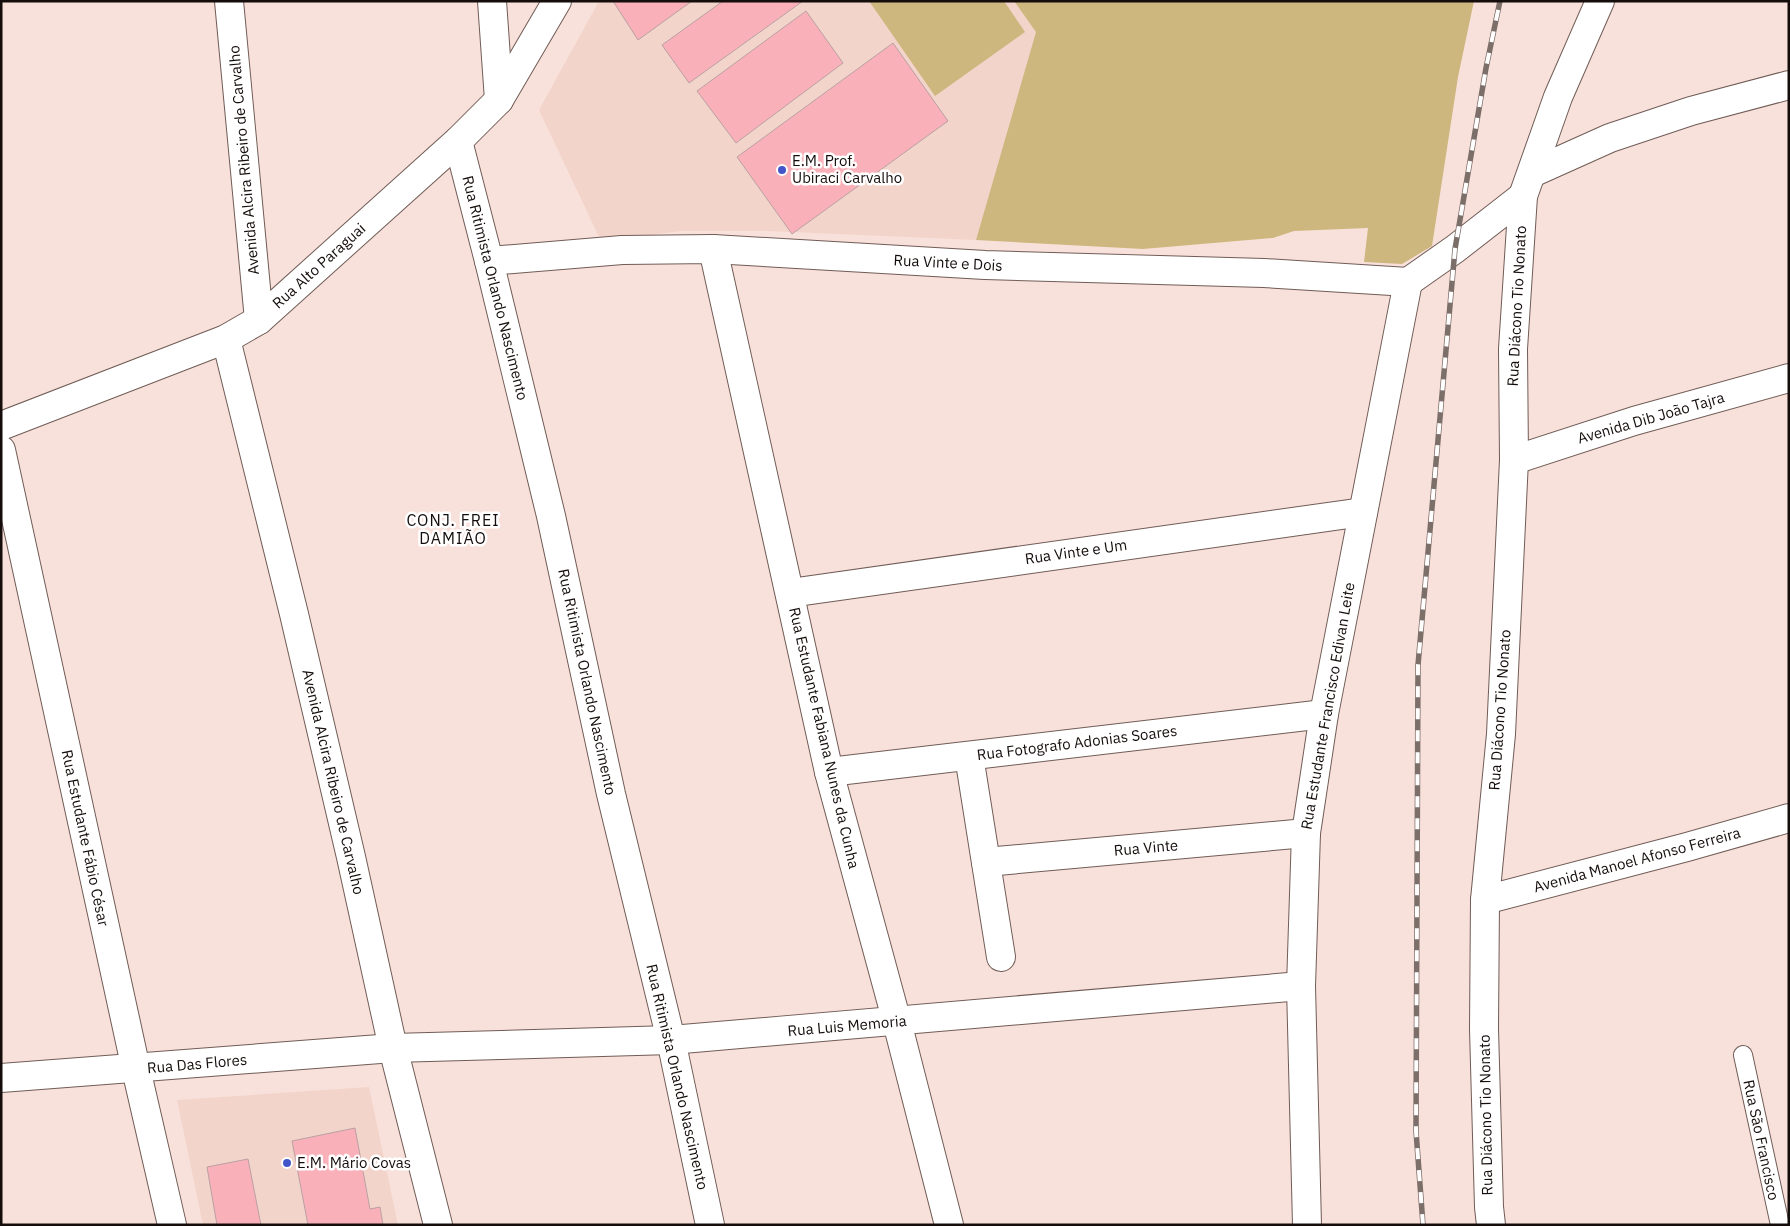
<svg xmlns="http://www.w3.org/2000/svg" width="1790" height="1226" font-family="'IBM Plex Sans',sans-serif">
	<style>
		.built { fill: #f3d4ca }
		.green { fill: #ceb77e }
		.building { fill: #f9b0b8; stroke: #b9a1a3 }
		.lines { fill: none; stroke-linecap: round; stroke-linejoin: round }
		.lane-casing { stroke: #705c56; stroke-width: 20 }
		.street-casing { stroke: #705c56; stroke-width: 30 }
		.secondary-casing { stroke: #705c56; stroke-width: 30 }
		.lane { stroke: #fff; stroke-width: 18 }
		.street { stroke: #fff; stroke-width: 28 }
		.secondary { stroke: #fff; stroke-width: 28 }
		.rail-casing { stroke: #7c6e69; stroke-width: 5.5 }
		.rail { stroke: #fff; stroke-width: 4; stroke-dasharray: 11; stroke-linecap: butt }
		.poi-dot { fill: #4355c9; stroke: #fff; stroke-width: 2 }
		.labels { text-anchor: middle; stroke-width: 5; stroke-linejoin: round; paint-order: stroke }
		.street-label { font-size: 15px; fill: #140d0b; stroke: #fff }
		.poi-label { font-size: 15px; fill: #140d0b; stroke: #fff; text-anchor: start }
		.neighbourhood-label { font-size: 16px; letter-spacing: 1px; fill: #140d0b; stroke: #fff }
	</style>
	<rect width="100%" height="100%" fill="#f8e1da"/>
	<g class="built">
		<path d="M 599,1 L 1014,1 L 1037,32 L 976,240 L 768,231 L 681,231 L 601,241 L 539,110 Z"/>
		<path d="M 369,1087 L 398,1225 L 203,1225 L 177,1100 Z"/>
	</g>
	<g class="green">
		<path d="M 869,1 L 1004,1 L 1025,32 L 935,96 Z"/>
		<path d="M 1014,1 L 1474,1 L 1458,77 L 1432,246 L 1402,264 L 1364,262 L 1368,228 L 1294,231 L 1273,238 L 1143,249 L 976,240 L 1036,32 Z"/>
	</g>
	<g class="building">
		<path d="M 613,1 L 692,1 L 638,40 Z"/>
		<path d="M 723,1 L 803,1 L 689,83 L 662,45 Z"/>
		<path d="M 806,11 L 843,63 L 736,143 L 697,91 Z"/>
		<path d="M 893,43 L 948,121 L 792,234 L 737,157 Z"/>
		<path d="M 355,1128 L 370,1209 L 380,1207 L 383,1225 L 308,1225 L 292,1141 Z"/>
		<path d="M 248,1159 L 261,1225 L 217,1225 L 207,1167 Z"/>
	</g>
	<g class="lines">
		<defs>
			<path id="lane" d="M 1743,1055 L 1780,1225"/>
			<g id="street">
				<path d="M 229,1 L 259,320"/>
				<path d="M 492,1 L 499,100"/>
				<path d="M 458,141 L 489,261 L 551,516 L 611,794 L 671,1040 L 710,1225"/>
				<path d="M 1532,173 L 1610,138 L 1691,111 L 1789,85"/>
				<path d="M 713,249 L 829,772 L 897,1022 L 949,1225"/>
				<path d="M 489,261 L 622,250 L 713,249 L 985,265 L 1264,273 L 1408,282"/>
				<path d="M 1408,282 L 1455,249 L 1523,196"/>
				<path d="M 1,450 L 136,1069 L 172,1225"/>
				<path d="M 1514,460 L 1634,421 L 1789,378"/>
				<path d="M 790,593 L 1363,512"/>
				<path d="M 969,756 L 1001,957"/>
				<path d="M 829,772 L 1324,714"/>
				<path d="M 986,862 L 1306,833"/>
				<path d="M 1485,900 L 1687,847 L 1789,818"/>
				<path d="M 1,1078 L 393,1048 L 671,1040 L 1301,986"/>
				<path d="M 1307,1225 L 1301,986 L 1306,833 L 1324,714 L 1408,282"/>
				<path d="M 1491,1225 L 1489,1207 L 1484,1029 L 1485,900 L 1501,734 L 1514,460 L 1513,349 L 1523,196 L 1558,97 L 1600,1"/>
			</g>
			<g id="secondary">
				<path d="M 226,339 L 294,614 L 351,857 L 393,1048 L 438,1225"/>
				<path d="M 1,426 L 226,339 L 259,320 L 458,141 L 499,100 L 557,1"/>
			</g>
		</defs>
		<use href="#lane" class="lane-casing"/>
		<use href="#street" class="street-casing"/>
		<use href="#secondary" class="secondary-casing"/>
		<use href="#lane" class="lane"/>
		<use href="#street" class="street"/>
		<use href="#secondary" class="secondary"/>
		<defs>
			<path id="rail" d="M 1423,1225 L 1416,1131 L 1418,665 L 1455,249 L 1486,68 L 1500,1"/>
		</defs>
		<use href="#rail" class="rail-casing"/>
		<use href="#rail" class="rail"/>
	</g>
	<g class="poi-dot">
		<circle cx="782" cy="170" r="5"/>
		<circle cx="287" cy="1163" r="5"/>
	</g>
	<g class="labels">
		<g class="street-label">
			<text transform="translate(244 160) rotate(-95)" y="5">Avenida Alcira Ribeiro de Carvalho</text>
			<text transform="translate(948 263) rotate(3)" y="5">Rua Vinte e Dois</text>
			<text transform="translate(319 266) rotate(-42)" y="5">Rua Alto Paraguai</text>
			<text transform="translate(495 288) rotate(76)" y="5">Rua Ritimista Orlando Nascimento</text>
			<text transform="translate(1517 306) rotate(-87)" y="5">Rua Diácono Tio Nonato</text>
			<text transform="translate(1651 418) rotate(-16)" y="5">Avenida Dib João Tajra</text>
			<text transform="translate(1076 552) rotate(-8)" y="5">Rua Vinte e Um</text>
			<text transform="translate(587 682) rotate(78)" y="5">Rua Ritimista Orlando Nascimento</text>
			<text transform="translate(1328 706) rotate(-80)" y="5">Rua Estudante Francisco Edivan Leite</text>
			<text transform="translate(1500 710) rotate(-86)" y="5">Rua Diácono Tio Nonato</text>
			<text transform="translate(824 738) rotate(77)" y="5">Rua Estudante Fabiana Nunes da Cunha</text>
			<text transform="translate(1077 743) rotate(-7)" y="5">Rua Fotografo Adonias Soares</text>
			<text transform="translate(333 782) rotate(77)" y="5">Avenida Alcira Ribeiro de Carvalho</text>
			<text transform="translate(85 838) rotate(78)" y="5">Rua Estudante Fábio César</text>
			<text transform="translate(1146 848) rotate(-5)" y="5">Rua Vinte</text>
			<text transform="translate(1637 860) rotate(-15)" y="5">Avenida Manoel Afonso Ferreira</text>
			<text transform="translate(847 1026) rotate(-5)" y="5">Rua Luis Memoria</text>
			<text transform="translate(197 1064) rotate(-5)" y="5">Rua Das Flores</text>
			<text transform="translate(677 1077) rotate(77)" y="5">Rua Ritimista Orlando Nascimento</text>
			<text transform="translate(1486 1115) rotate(-91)" y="5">Rua Diácono Tio Nonato</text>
			<text transform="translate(1761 1140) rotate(78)" y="5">Rua São Francisco</text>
		</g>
		<g class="poi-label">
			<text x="792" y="166">E.M. Prof.<tspan x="792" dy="17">Ubiraci Carvalho</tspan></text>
			<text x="297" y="1168">E.M. Mário Covas</text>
		</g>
		<g class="neighbourhood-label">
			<text x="453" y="526">CONJ. FREI<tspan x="453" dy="18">DAMIÃO</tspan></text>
		</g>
	</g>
	<rect width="1790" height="1226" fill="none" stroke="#140d0b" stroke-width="5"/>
</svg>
